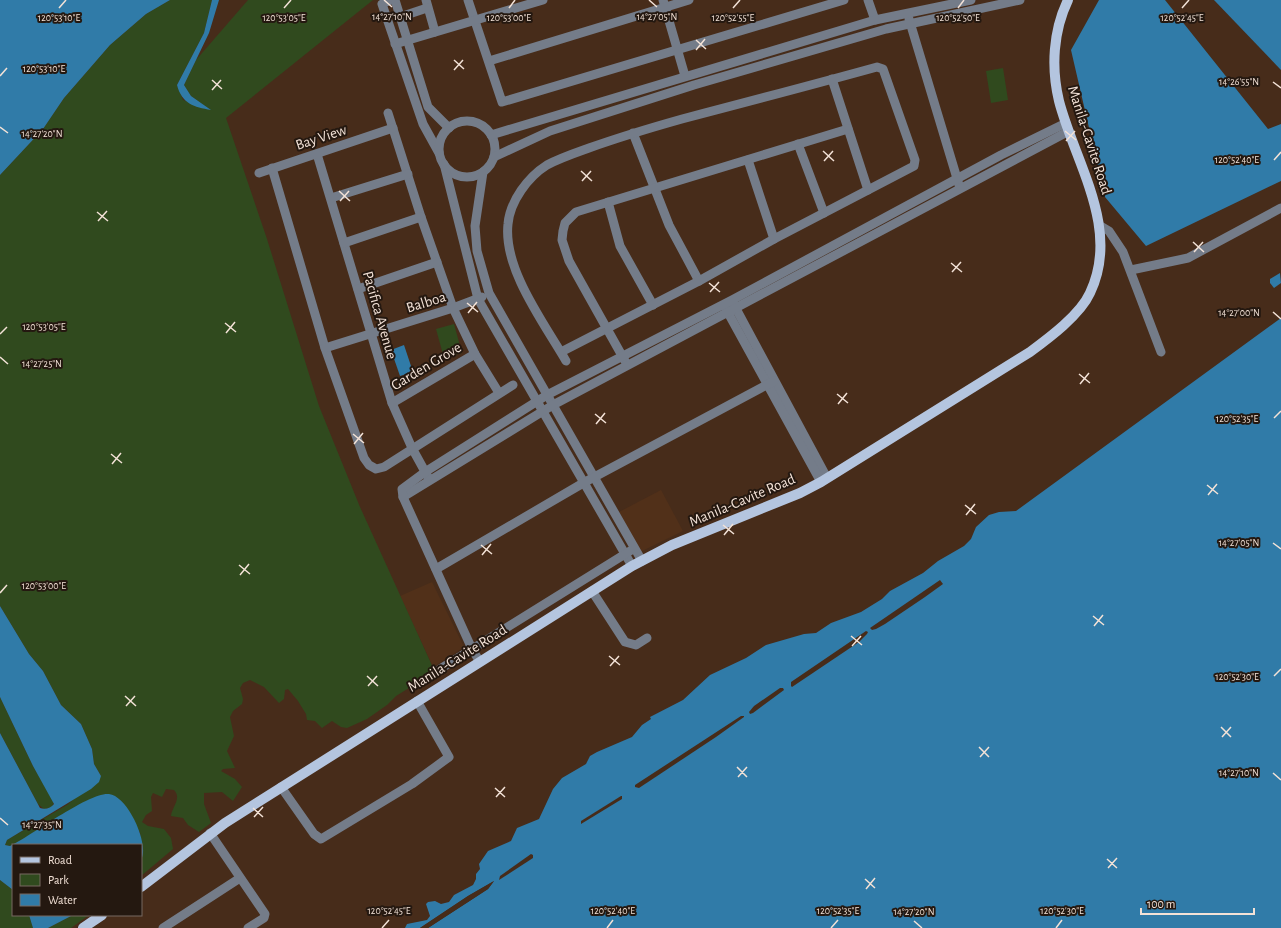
<svg xmlns="http://www.w3.org/2000/svg" width="1281" height="928" font-family="'Alegreya Sans',sans-serif">
	<style>
		.built { fill: #513019 }
		.green { fill: #304a1e }
		.water { fill: #307ba8 }
		.pier { fill: #472c1a }
		.lines { fill: none; stroke-linecap: round; stroke-linejoin: round }
		.minor { stroke: #747c89; stroke-width: 9 }
		.major { stroke: #b4c5df; stroke-width: 10 }
		.ticks { fill: none; stroke: #f3e2d7; stroke-width: 1.5 }
		.labels { text-anchor: middle; stroke-width: 4; stroke-linejoin: round; paint-order: stroke }
		.street-label { font-size: 15px; fill: #f3e2d7; stroke: #241810 }
		.ticks-label { font-size: 10px; text-anchor: middle; fill: #f3e2d7; stroke: #241810; stroke-width: 4; stroke-linejoin: round; paint-order: stroke }
	</style>
	<rect width="100%" height="100%" fill="#472c1a"/>
	<g class="built">
		<path d="M 661,490 L 683,531 L 640,552 L 619,512 Z"/>
		<path d="M 432,582 L 464,647 L 433,667 L 400,596 Z"/>
	</g>
	<g class="green">
		<path d="M 170,0 L 212,0 L 204,33 L 177,85 L 183,100 L 210,110 L 191,96 L 184,85 L 196,60 L 248,0 L 373,0 L 226,118 L 267,239 L 319,406 L 360,507 L 435,672 L 396,696 L 387,705 L 367,719 L 347,728 L 341,727 L 332,721 L 322,728 L 315,721 L 307,720 L 306,714 L 298,701 L 288,689 L 285,690 L 284,699 L 279,703 L 264,687 L 250,680 L 243,683 L 240,688 L 243,699 L 242,704 L 233,711 L 230,717 L 234,736 L 227,751 L 235,768 L 223,769 L 221,771 L 235,779 L 242,787 L 233,801 L 222,792 L 204,793 L 204,804 L 211,823 L 199,832 L 188,825 L 183,818 L 171,816 C 172,807 182,798 174,790 L 166,789 L 162,797 L 153,793 L 151,797 L 152,811 L 146,815 L 142,822 L 148,826 L 164,829 L 171,838 L 173,849 L 141,876 L 142,859 L 140,832 L 75,808 C 53,819 33,835 10,846 L 5,845 L 7,840 L 67,805 L 101,776 L 94,764 L 92,749 L 81,724 L 61,705 L 43,671 L 29,654 L 0,606 L 0,175 L 43,129 L 64,98 L 110,45 L 146,14 Z"/>
		<path d="M 1003,68 L 1008,100 L 991,103 L 986,71 Z"/>
		<path d="M 454,324 L 462,353 L 444,358 L 436,329 Z"/>
		<path d="M 0,697 L 33,766 L 54,801 L 52,807 L 44,809 L 38,804 L 0,733 Z"/>
		<path d="M 0,880 L 13,890 L 13,915 L 29,915 L 33,928 L 0,928 Z"/>
		<path d="M 73,915 L 89,915 L 71,928 L 48,928 Z"/>
	</g>
	<g class="water">
		<path d="M 0,0 L 170,0 L 146,14 L 110,45 L 64,98 L 43,129 L 0,175 Z"/>
		<path d="M 212,0 L 219,0 L 209,33 L 184,85 L 191,96 L 211,110 C 194,107 182,104 177,85 L 204,33 Z"/>
		<path d="M 1099,0 L 1165,0 L 1268,129 L 1281,124 L 1281,181 L 1146,246 L 1105,197 L 1071,50 Z"/>
		<path d="M 1214,0 L 1281,0 L 1281,70 Z"/>
		<path d="M 1280,273 L 1281,283 L 1274,288 L 1270,283 L 1270,279 Z"/>
		<path d="M 1281,318 L 1281,928 L 428,928 L 488,889 L 494,881 L 468,896 L 420,928 L 405,928 L 407,924 L 427,920 L 430,916 L 426,904 L 428,902 L 435,901 L 441,904 L 449,902 L 454,895 L 473,885 L 476,879 L 476,874 L 480,869 L 479,864 L 488,851 L 511,841 L 517,828 L 539,819 L 553,789 L 562,778 L 586,764 L 590,756 L 597,752 L 632,737 L 642,725 L 651,719 L 650,717 L 683,700 L 710,675 L 746,658 L 766,645 L 804,634 L 816,633 L 831,623 L 861,612 L 882,599 L 890,591 L 923,573 L 938,561 L 964,546 L 971,539 L 976,527 L 989,515 L 999,512 L 1016,511 Z"/>
		<path d="M 404,345 L 413,372 L 400,376 L 391,350 Z"/>
		<path d="M 0,606 L 29,654 L 43,671 L 61,705 L 81,724 L 92,749 L 94,764 L 101,776 L 99,782 L 91,789 L 7,840 L 5,845 L 10,846 C 31,836 89,792 109,794 C 128,796 150,845 141,860 L 141,845 L 13,845 L 13,890 L 0,880 L 0,733 L 40,808 C 45,810 51,808 54,804 L 33,766 L 0,697 Z"/>
		<path d="M 29,915 L 73,915 L 48,928 L 33,928 Z"/>
	</g>
	<g class="pier">
		<path d="M 940,580 L 943,584 L 925,597 L 885,624 L 876,629 L 872,630 L 870,628 Z"/>
		<path d="M 866,631 L 868,632 L 867,634 L 859,642 L 792,687 L 791,686 L 791,682 Z"/>
		<path d="M 780,688 L 783,688 L 784,690 L 753,713 L 750,714 L 749,712 L 754,706 Z"/>
		<path d="M 741,716 L 744,716 L 744,717 L 716,737 L 639,788 L 635,787 L 635,785 Z"/>
		<path d="M 621,796 L 622,796 L 622,799 L 581,824 L 581,821 Z"/>
		<path d="M 531,854 L 533,855 L 533,858 L 499,880 L 500,876 Z"/>
		<path d="M 494,881 L 488,889 L 428,928 L 426,928 L 429,924 L 483,889 L 423,928 L 420,928 L 468,896 Z"/>
	</g>
	<g class="lines">
		<g class="minor">
			<path d="M 391,0 L 382,4 L 423,124 L 439,153"/>
			<path d="M 395,0 L 428,107 L 449,128"/>
			<path d="M 426,0 L 435,32"/>
			<path d="M 468,0 L 502,102 L 844,0"/>
			<path d="M 663,0 L 685,76"/>
			<path d="M 868,0 L 875,20"/>
			<path d="M 400,17 L 427,8"/>
			<path d="M 909,19 L 959,185"/>
			<path d="M 395,44 L 543,0"/>
			<path d="M 489,61 L 689,0"/>
			<path d="M 832,79 L 868,190"/>
			<path d="M 388,113 L 421,217 L 453,308 L 475,354 L 499,393"/>
			<circle cx="467" cy="149" r="28"/>
			<path d="M 633,133 L 669,225 L 699,281"/>
			<path d="M 491,135 L 875,20 L 971,0"/>
			<path d="M 798,144 L 824,213"/>
			<path d="M 317,154 L 392,403 L 412,448 L 428,477"/>
			<path d="M 494,157 L 550,131 L 694,85 L 886,29 L 1020,0"/>
			<path d="M 748,160 L 774,239"/>
			<path d="M 444,164 L 478,299 L 632,566"/>
			<path d="M 272,168 L 325,348 L 364,458 L 369,465 L 376,469 L 384,467 L 513,385"/>
			<path d="M 483,172 L 475,226 L 477,251 L 489,293 L 642,561"/>
			<path d="M 259,173 L 393,128"/>
			<path d="M 331,198 L 408,174"/>
			<path d="M 608,202 L 620,246 L 653,305"/>
			<path d="M 1099,225 L 1109,231 L 1123,252 L 1161,352"/>
			<path d="M 344,243 L 421,217"/>
			<path d="M 1131,270 L 1188,258 L 1281,208"/>
			<path d="M 358,289 L 437,262"/>
			<path d="M 734,305 L 827,478"/>
			<path d="M 726,309 L 821,482"/>
			<path d="M 325,348 L 453,308 L 482,297"/>
			<path d="M 561,352 L 699,281 L 774,239 L 914,166 L 915,160 L 883,69 L 877,67 C 812,85 747,102 682,119 C 650,128 620,137 589,148 C 575,153 560,158 547,165 C 528,177 510,201 508,224 C 503,269 544,323 566,361"/>
			<path d="M 625,361 L 569,261 L 562,240 L 563,231 L 565,223 L 576,212 L 848,129"/>
			<path d="M 392,403 L 475,354"/>
			<path d="M 403,497 L 553,405 L 1069,131"/>
			<path d="M 436,569 L 585,482 L 774,381"/>
			<path d="M 592,591 L 625,642 L 636,645 L 647,638"/>
			<path d="M 480,662 L 472,649 L 403,497 L 402,489 L 425,472 L 547,395 L 732,300 L 1001,155 L 1066,123"/>
			<path d="M 440,669 L 630,551"/>
			<path d="M 281,787 L 314,834 L 321,839 L 412,784 L 449,757 L 417,701"/>
			<path d="M 210,833 L 265,914 L 264,918 L 248,928"/>
			<path d="M 163,928 L 240,878"/>
		</g>
		<g class="major">
			<path d="M 141,887 L 225,823 L 632,566 L 672,545 L 800,493 L 821,482 L 1030,352 C 1049,338 1080,315 1090,293 C 1121,228 1075,163 1059,101 C 1051,68 1053,31 1068,0"/>
			<path d="M 83,928 L 102,915"/>
		</g>
	</g>
	<path class="ticks" d="M 384,0 L 392,7M 649,0 L 657,7M 59,8 L 66,0M 284,8 L 291,0M 509,8 L 515,0M 733,8 L 740,0M 958,8 L 964,0M 1182,8 L 1189,0M 696,40 L 706,49M 696,50 L 705,39M 454,60 L 464,69M 454,70 L 463,60M 0,76 L 7,68M 212,80 L 222,89M 1273,82 L 1281,88M 212,90 L 221,80M 0,127 L 8,133M 1065,131 L 1076,140M 1066,141 L 1075,131M 823,151 L 834,161M 1274,160 L 1281,152M 824,161 L 833,151M 581,171 L 592,181M 582,181 L 591,171M 339,191 L 350,201M 340,201 L 349,191M 97,212 L 108,221M 98,221 L 107,211M 1193,242 L 1204,252M 1194,252 L 1203,242M 951,263 L 962,272M 952,272 L 961,262M 709,283 L 720,292M 710,292 L 719,282M 467,303 L 478,312M 1273,312 L 1281,319M 468,313 L 477,302M 225,323 L 236,332M 226,333 L 235,322M 0,334 L 7,327M 0,357 L 8,364M 1079,374 L 1090,383M 1080,384 L 1089,373M 837,394 L 848,403M 838,404 L 847,393M 595,414 L 606,423M 1274,418 L 1281,411M 596,424 L 605,413M 353,434 L 364,443M 354,444 L 363,433M 111,454 L 122,463M 112,464 L 121,453M 1207,485 L 1218,494M 1208,495 L 1217,484M 965,505 L 976,514M 966,515 L 975,504M 723,525 L 734,534M 724,535 L 733,524M 1273,543 L 1281,549M 481,545 L 492,554M 482,555 L 491,544M 239,565 L 250,574M 240,575 L 249,564M 0,593 L 7,585M 1093,616 L 1104,625M 1094,626 L 1103,615M 851,636 L 862,645M 852,646 L 861,636M 609,656 L 620,665M 610,666 L 619,656M 367,676 L 378,686M 1274,676 L 1281,669M 368,686 L 377,676M 125,696 L 136,706M 126,706 L 135,696M 1221,727 L 1231,737M 1222,737 L 1231,727M 979,747 L 989,757M 980,757 L 989,747M 737,767 L 747,777M 1273,773 L 1281,780M 738,777 L 747,767M 495,788 L 505,797M 496,797 L 505,787M 253,808 L 263,817M 254,817 L 263,807M 0,818 L 8,825M 1107,859 L 1117,868M 1108,868 L 1117,858M 865,879 L 875,888M 866,889 L 875,878M 914,921 L 922,928M 382,928 L 389,920M 607,928 L 613,920M 831,928 L 838,920M 1056,928 L 1062,920"/>
	<g class="labels">
		<g class="street-label">
			<text transform="translate(321 137) rotate(-18)" y="5">Bay View</text>
			<text transform="translate(1090 140) rotate(72)" y="5">Manila-Cavite Road</text>
			<text transform="translate(426 302) rotate(-17)" y="5">Balboa</text>
			<text transform="translate(380 315) rotate(74)" y="5">Pacifica Avenue</text>
			<text transform="translate(426 366) rotate(-31)" y="5">Garden Grove</text>
			<text transform="translate(742 500) rotate(-23)" y="5">Manila-Cavite Road</text>
			<text transform="translate(457 658) rotate(-32)" y="5">Manila-Cavite Road</text>
		</g>
	</g>
	<g class="ticks-label">
		<text x="392" y="20">14°27'10"N</text>
		<text x="657" y="20">14°27'05"N</text>
		<text x="59" y="21">120°53'10"E</text>
		<text x="284" y="21">120°53'05"E</text>
		<text x="509" y="21">120°53'00"E</text>
		<text x="733" y="21">120°52'55"E</text>
		<text x="958" y="21">120°52'50"E</text>
		<text x="1182" y="21">120°52'45"E</text>
		<text x="44" y="72">120°53'10"E</text>
		<text x="1239" y="85">14°26'55"N</text>
		<text x="42" y="137">14°27'20"N</text>
		<text x="1237" y="163">120°52'40"E</text>
		<text x="1239" y="316">14°27'00"N</text>
		<text x="44" y="330">120°53'05"E</text>
		<text x="42" y="367">14°27'25"N</text>
		<text x="1237" y="422">120°52'35"E</text>
		<text x="1239" y="546">14°27'05"N</text>
		<text x="44" y="589">120°53'00"E</text>
		<text x="1237" y="680">120°52'30"E</text>
		<text x="1239" y="776">14°27'10"N</text>
		<text x="42" y="828">14°27'35"N</text>
		<text x="389" y="914">120°52'45"E</text>
		<text x="613" y="914">120°52'40"E</text>
		<text x="838" y="914">120°52'35"E</text>
		<text x="1062" y="914">120°52'30"E</text>
		<text x="914" y="915">14°27'20"N</text>
	</g>
	<rect x="12" y="844" width="130" height="72" fill="#241810" stroke="#776960"/>
	<rect x="20" y="857" width="20" height="6" fill="#b4c5df" stroke="#776960"/>
	<text x="48" y="864" font-size="12" fill="#f3e2d7">Road</text>
	<rect x="20" y="874" width="20" height="12" fill="#304a1e" stroke="#776960"/>
	<text x="48" y="884" font-size="12" fill="#f3e2d7">Park</text>
	<rect x="20" y="894" width="20" height="12" fill="#307ba8" stroke="#776960"/>
	<text x="48" y="904" font-size="12" fill="#f3e2d7">Water</text>
	<path d="M1141 908v6h113v-6" fill="none" stroke="#f3e2d7" stroke-width="2"/>
	<text x="1147" y="908" font-size="12" fill="#f3e2d7" stroke="#241810" stroke-width="3" paint-order="stroke">100 m</text>
</svg>
